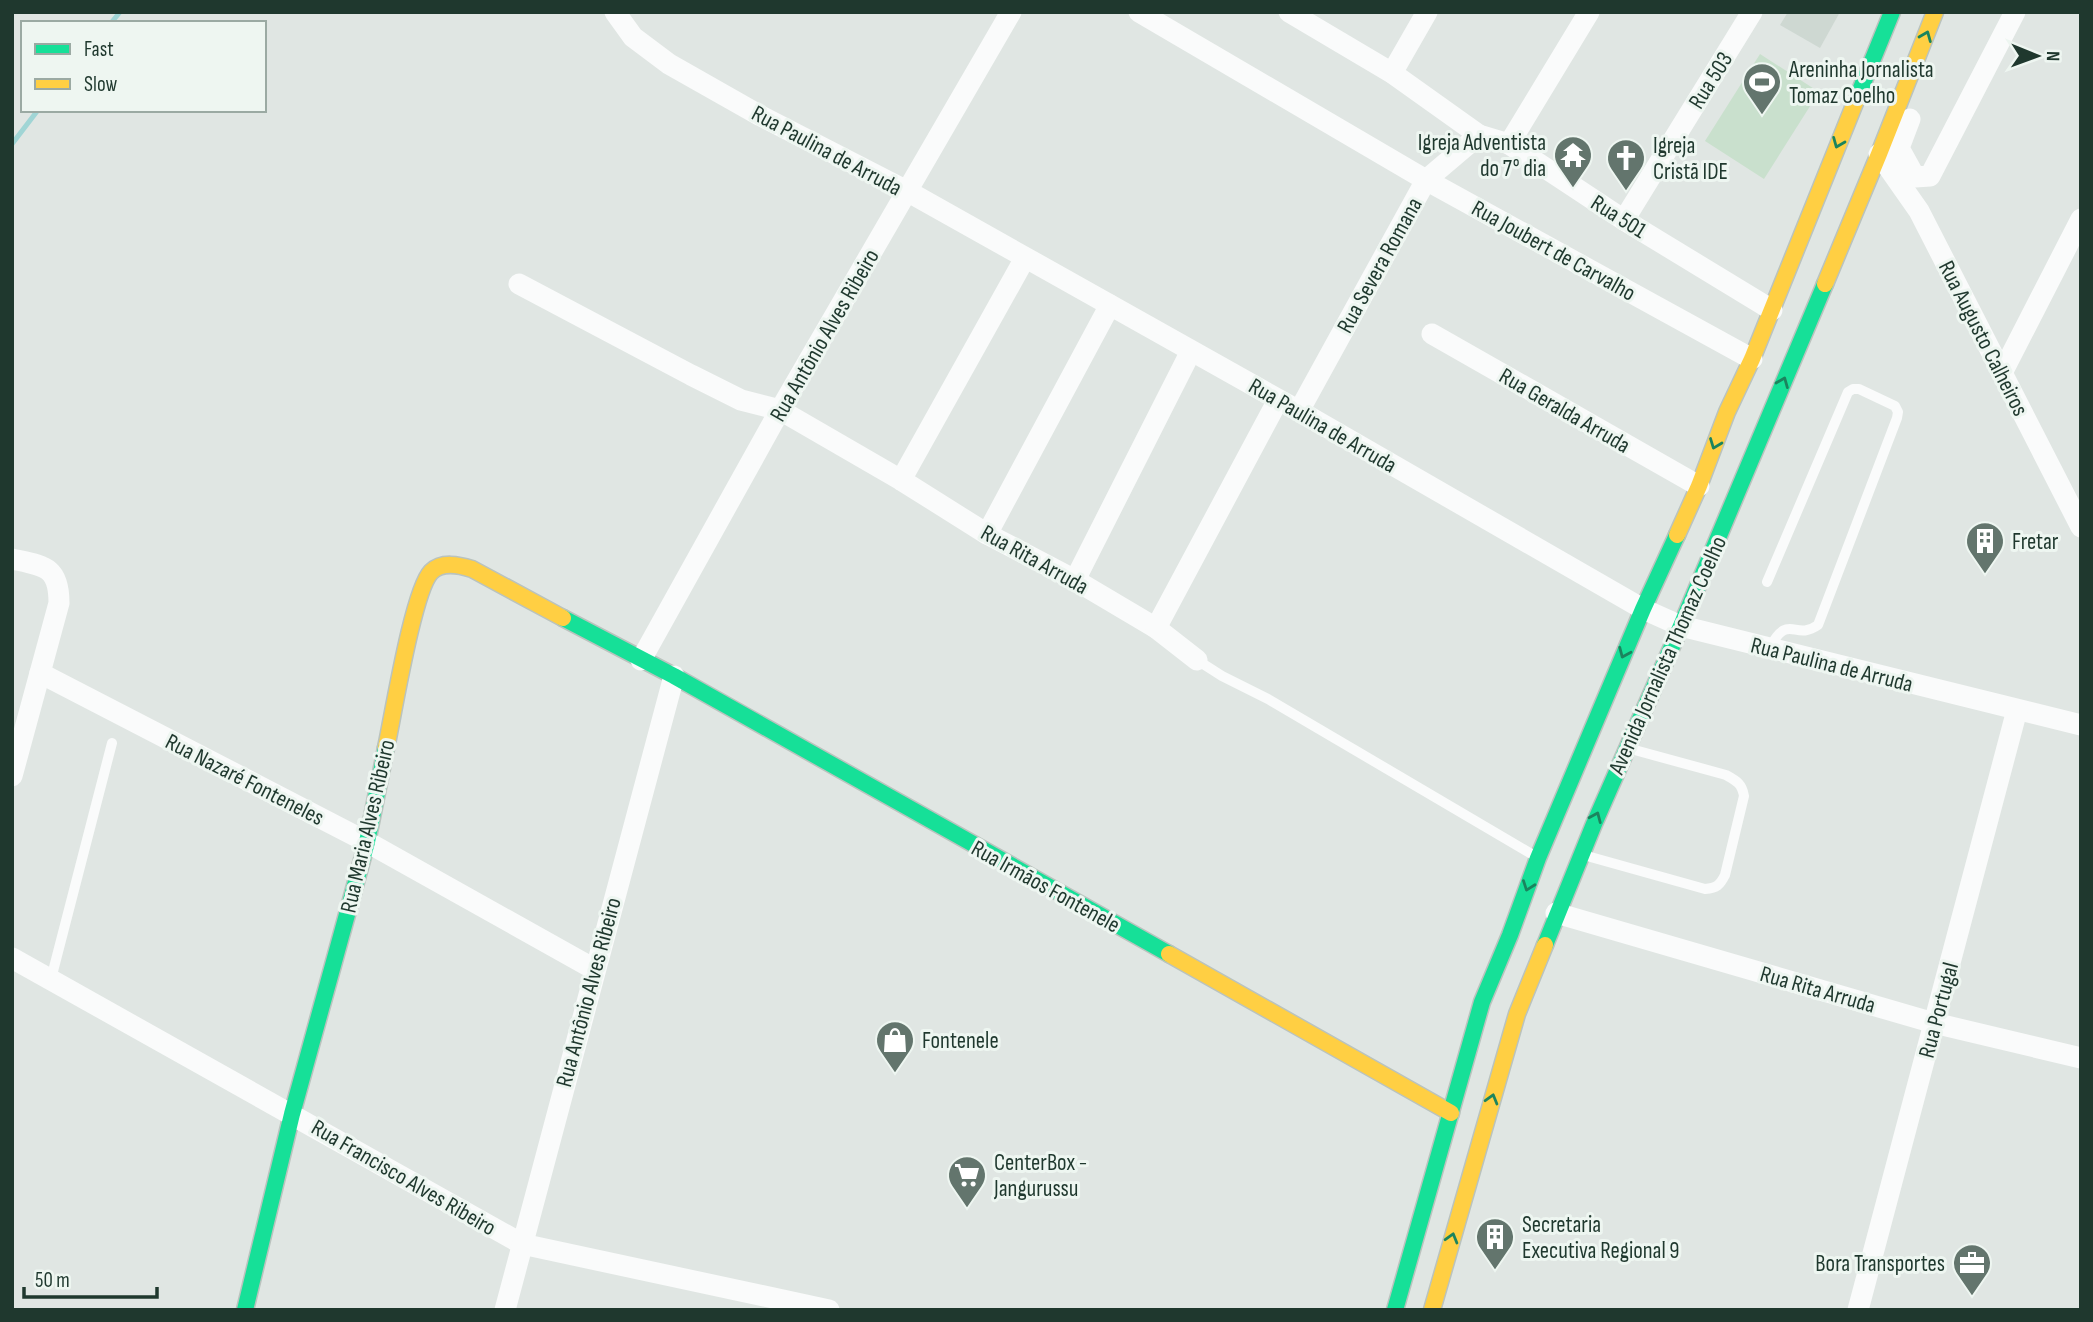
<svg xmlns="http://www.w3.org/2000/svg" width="2093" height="1322" font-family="'Sofia Sans Condensed',sans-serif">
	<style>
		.built { fill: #ced8d2 }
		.pitch { fill: #c9e0cd }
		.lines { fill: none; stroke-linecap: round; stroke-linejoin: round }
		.stream { stroke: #a0d5d5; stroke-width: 5 }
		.fast-casing { stroke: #bac3be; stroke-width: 19 }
		.slow-casing { stroke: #bac3be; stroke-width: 19 }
		.lane { stroke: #fafbfb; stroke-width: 10 }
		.street { stroke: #fafbfb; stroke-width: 21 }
		.fast { stroke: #16e098; stroke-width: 16 }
		.slow { stroke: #ffcf43; stroke-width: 16 }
		.oneway { stroke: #1b845e }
		.labels { text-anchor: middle; stroke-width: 6; stroke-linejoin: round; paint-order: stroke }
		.poi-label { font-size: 23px; fill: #1f382e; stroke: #eef6f1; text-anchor: start }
		.street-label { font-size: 23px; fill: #1f382e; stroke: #eef6f1 }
	</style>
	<rect width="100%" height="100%" fill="#e0e6e3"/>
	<path class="built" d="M 1788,12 L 1840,12 L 1820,48 L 1780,25 Z"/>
	<path class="pitch" d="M 1760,54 L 1819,92 L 1764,179 L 1705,141 Z"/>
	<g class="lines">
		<g class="stream">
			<path d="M 111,23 L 120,12"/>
			<path d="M 12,144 L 38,110"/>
		</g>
		<defs>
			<g id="fast">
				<path d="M 1857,98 L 1892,12"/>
				<path d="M 563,618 L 674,676 L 1169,954"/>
				<path d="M 1545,945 L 1594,824 L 1681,626 L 1825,284"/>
				<path d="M 245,1310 L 292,1114 L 367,842 L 386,748"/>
				<path d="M 1395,1310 L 1482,1002 L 1510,935 L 1538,858 L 1643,609 L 1677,535"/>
			</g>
			<g id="slow">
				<path d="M 1825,284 L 1879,154 L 1935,12"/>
				<path d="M 1677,535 L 1699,486 L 1727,412 L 1752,359 L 1857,98"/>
				<path d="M 386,748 C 393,716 413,591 431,572 C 442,561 459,565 472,569 L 563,618"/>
				<path d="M 1169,954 L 1451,1113"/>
				<path d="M 1432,1310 L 1517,1014 L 1545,945"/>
			</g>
		</defs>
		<use href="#fast" class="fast-casing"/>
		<use href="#slow" class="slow-casing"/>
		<g class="lane">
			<path d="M 1767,582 L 1848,392 L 1853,389 L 1859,389 L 1895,406 L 1898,412 L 1897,418 L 1818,625 C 1794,642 1789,611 1769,649"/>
			<path d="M 1197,660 L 1222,676 L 1268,699 L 1535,856"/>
			<path d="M 1587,856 L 1705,889 C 1717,888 1720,885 1725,875 L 1744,796 C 1742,784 1737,781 1726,775 L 1631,749"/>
			<path d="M 51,979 L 112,743"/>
		</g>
		<g class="street">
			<path d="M 615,12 L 633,37 L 669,64 L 761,116 L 907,191 L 1299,411 L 1643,609 L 1681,626 L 2081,725"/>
			<path d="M 1139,12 L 1426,180 L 1752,359"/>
			<path d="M 1289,12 L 1392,73 L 1479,135 L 1509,144 L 1624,220 L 1772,310"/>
			<path d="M 1392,73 L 1427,12"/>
			<path d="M 1910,119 L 1899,148 L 1915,177 L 1930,176 L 2015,12"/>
			<path d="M 1509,144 L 1589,12"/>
			<path d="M 1879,154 L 1919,211 L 2081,527"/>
			<path d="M 1624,220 L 1752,12"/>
			<path d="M 519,284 L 691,375 L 741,400 L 780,410 L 901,480 L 987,534 L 1075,580 L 1156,628 L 1197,660"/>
			<path d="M 1432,334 L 1699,486"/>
			<path d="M 2002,373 L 2081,219"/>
			<path d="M 1299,411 L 1426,180 L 1479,135"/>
			<path d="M 901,480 L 1025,258"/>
			<path d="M 987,534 L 1110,305"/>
			<path d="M 12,559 C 44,566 59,566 59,603 L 12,776"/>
			<path d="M 1075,580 L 1191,351"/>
			<path d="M 1156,628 L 1278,400"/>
			<path d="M 641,660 L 780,410 L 1011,12"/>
			<path d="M 40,673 L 367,842 L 594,969"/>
			<path d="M 1556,913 L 1934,1023 L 2081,1058"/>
			<path d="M 12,958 L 522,1244 L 829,1310"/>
			<path d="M 505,1310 L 674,676"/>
			<path d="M 1858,1310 L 2017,710"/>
		</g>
		<use href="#fast" class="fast"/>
		<use href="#slow" class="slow"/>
	</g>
	<defs><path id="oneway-chevron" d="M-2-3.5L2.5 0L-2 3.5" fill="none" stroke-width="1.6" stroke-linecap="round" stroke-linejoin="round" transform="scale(1.75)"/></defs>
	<g class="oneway">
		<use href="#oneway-chevron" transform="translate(1926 36) rotate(-68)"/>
		<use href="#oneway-chevron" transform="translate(1838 143) rotate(112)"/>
		<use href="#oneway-chevron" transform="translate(1783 382) rotate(-68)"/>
		<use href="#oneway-chevron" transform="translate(1715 444) rotate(111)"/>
		<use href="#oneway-chevron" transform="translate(1624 653) rotate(113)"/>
		<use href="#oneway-chevron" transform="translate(1596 817) rotate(-67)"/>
		<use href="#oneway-chevron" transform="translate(1528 886) rotate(110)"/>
		<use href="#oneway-chevron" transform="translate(1492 1099) rotate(-74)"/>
		<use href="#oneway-chevron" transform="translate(1452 1238) rotate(-74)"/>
	</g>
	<defs>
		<symbol id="stadium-pin" viewBox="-11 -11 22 30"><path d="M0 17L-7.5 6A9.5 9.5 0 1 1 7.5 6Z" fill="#63756d" stroke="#eef6f1"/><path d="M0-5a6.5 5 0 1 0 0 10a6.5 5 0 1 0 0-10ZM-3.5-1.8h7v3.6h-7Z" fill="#fff"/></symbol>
		<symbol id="temple-pin" viewBox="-11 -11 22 30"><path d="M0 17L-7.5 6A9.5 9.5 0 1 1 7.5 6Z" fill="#63756d" stroke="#eef6f1"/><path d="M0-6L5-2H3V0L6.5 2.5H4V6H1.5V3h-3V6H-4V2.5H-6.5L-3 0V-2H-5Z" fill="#fff"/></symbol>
		<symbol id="church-pin" viewBox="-11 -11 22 30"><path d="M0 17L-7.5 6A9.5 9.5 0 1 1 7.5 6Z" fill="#63756d" stroke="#eef6f1"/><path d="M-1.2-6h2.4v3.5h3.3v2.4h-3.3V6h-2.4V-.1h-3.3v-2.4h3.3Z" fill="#fff"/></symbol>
		<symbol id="building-pin" viewBox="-11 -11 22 30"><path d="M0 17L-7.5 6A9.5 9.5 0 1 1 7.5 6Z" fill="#63756d" stroke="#eef6f1"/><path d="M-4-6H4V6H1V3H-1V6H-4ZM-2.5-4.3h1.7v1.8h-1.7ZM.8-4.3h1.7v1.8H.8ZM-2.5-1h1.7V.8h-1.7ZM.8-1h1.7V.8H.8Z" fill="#fff"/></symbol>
		<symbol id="shop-pin" viewBox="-11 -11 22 30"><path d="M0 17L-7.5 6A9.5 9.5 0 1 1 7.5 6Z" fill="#63756d" stroke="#eef6f1"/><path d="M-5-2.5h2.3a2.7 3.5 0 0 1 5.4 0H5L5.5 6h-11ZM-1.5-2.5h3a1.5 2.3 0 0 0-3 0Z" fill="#fff"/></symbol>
		<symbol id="supermarket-pin" viewBox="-11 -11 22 30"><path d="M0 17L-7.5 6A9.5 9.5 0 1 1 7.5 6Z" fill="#63756d" stroke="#eef6f1"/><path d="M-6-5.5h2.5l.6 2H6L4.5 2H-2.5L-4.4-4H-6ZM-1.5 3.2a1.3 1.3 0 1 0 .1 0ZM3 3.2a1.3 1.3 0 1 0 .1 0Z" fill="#fff"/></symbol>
		<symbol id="office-pin" viewBox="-11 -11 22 30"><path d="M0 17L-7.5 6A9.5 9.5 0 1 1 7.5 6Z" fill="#63756d" stroke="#eef6f1"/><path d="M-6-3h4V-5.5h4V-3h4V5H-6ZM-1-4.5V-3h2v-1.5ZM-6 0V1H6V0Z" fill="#fff"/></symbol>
	</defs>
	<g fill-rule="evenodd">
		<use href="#stadium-pin" x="1740" y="60" width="44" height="60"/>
		<use href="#temple-pin" x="1551" y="133" width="44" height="60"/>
		<use href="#church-pin" x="1604" y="136" width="44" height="60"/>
		<use href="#building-pin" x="1963" y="519" width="44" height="60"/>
		<use href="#shop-pin" x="873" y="1018" width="44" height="60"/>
		<use href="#supermarket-pin" x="945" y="1153" width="44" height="60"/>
		<use href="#building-pin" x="1473" y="1215" width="44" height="60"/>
		<use href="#office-pin" x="1950" y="1241" width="44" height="60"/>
	</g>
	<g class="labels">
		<g class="poi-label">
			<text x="1789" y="77">Areninha Jornalista<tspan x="1789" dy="26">Tomaz Coelho</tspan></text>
			<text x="1546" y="150" text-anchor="end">Igreja Adventista<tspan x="1546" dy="26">do 7° dia</tspan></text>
			<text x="1653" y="153">Igreja<tspan x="1653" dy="26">Cristã IDE</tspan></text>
			<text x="2012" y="549">Fretar</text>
			<text x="922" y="1048">Fontenele</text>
			<text x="994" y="1170">CenterBox -<tspan x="994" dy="26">Jangurussu</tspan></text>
			<text x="1522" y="1232">Secretaria<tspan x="1522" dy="26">Executiva Regional 9</tspan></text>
			<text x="1945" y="1271" text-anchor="end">Bora Transportes</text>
		</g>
		<g class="street-label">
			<text transform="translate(1710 80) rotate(-58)" y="8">Rua 503</text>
			<text transform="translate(827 150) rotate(28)" y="8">Rua Paulina de Arruda</text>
			<text transform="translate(1619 216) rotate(32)" y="8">Rua 501</text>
			<text transform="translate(1554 250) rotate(29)" y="8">Rua Joubert de Carvalho</text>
			<text transform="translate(1379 265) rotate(-61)" y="8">Rua Severa Romana</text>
			<text transform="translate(824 335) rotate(-60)" y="8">Rua Antônio Alves Ribeiro</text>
			<text transform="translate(1984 338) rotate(63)" y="8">Rua Augusto Calheiros</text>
			<text transform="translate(1565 410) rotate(30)" y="8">Rua Geralda Arruda</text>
			<text transform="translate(1323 425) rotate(30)" y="8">Rua Paulina de Arruda</text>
			<text transform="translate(1035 559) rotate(29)" y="8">Rua Rita Arruda</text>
			<text transform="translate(1667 655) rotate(-66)" y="8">Avenida Jornalista Thomaz Coelho</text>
			<text transform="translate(1832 664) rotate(14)" y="8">Rua Paulina de Arruda</text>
			<text transform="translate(245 779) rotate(27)" y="8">Rua Nazaré Fonteneles</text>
			<text transform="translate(367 826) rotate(-77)" y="8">Rua Maria Alves Ribeiro</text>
			<text transform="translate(1046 886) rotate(29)" y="8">Rua Irmãos Fontenele</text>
			<text transform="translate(1818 989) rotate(16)" y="8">Rua Rita Arruda</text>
			<text transform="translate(588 992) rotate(-75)" y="8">Rua Antônio Alves Ribeiro</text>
			<text transform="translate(1938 1010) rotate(-75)" y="8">Rua Portugal</text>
			<text transform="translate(404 1177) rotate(30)" y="8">Rua Francisco Alves Ribeiro</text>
		</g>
	</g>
	<rect width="2093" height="1322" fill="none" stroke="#1f382e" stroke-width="28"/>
	<rect x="21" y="21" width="245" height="91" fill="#eef6f1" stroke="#9baaa3" stroke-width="2"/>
	<rect x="35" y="44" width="35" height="10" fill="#16e098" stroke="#9baaa3" stroke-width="2"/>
	<text x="84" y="56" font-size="21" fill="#1f382e">Fast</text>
	<rect x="35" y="79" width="35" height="10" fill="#ffcf43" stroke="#9baaa3" stroke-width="2"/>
	<text x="84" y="91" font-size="21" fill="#1f382e">Slow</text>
	<g transform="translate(2037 56) rotate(91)" stroke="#eef6f1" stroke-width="5" paint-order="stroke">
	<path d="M0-5L12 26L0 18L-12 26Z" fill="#1f382e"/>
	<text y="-10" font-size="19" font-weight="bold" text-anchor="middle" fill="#1f382e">N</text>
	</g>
	<path d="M24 1287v10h133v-10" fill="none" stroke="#1f382e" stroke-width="3.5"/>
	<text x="35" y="1287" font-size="21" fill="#1f382e" stroke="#eef6f1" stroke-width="5" paint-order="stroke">50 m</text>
</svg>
